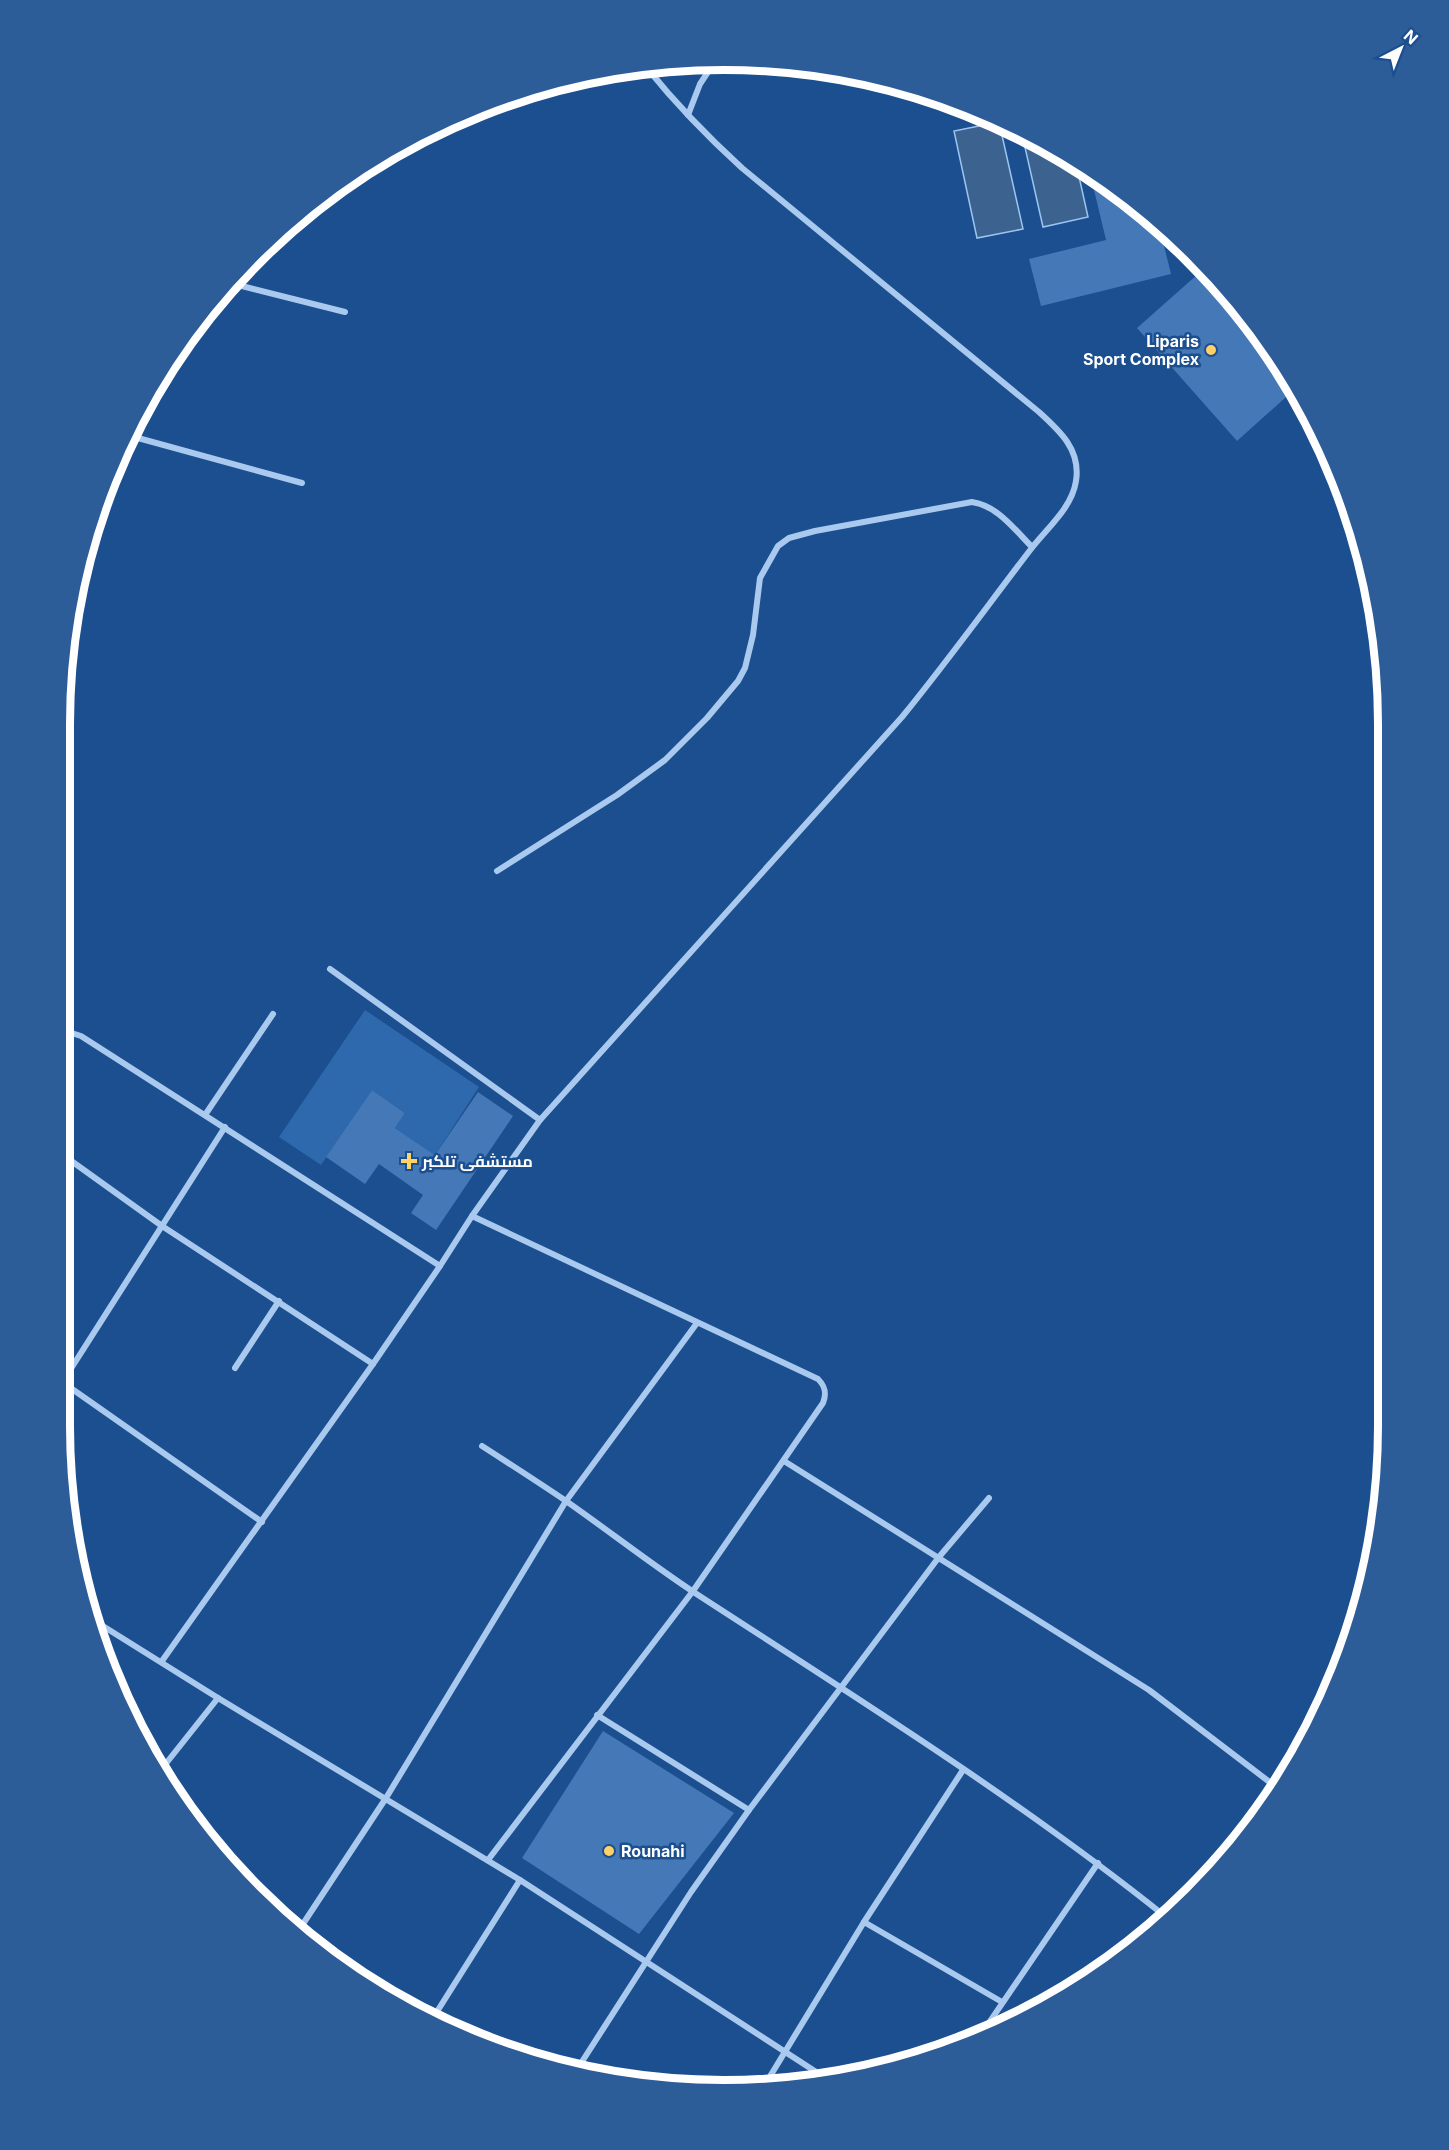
<svg xmlns="http://www.w3.org/2000/svg" width="1449" height="2150" font-family="Inter,Cairo,sans-serif">
	<style>
		.green { fill: #2e69ad }
		.water { fill: #3c6290; stroke: #9cc4f0; stroke-width: 1.5 }
		.building { fill: #4478b7 }
		.lines { fill: none; stroke-linecap: round; stroke-linejoin: round }
		.minor { stroke: #a9c9ee; stroke-width: 6 }
		.poi-dot { fill: #ffd166; stroke: #1b4f8f; stroke-width: 2 }
		.labels { text-anchor: middle; stroke-width: 5; stroke-linejoin: round; paint-order: stroke }
		.poi-label { font-size: 16px; font-weight: bold; fill: #fff; stroke: #1b4f8f; text-anchor: start }
		.rim { fill: none; stroke: #fff; stroke-width: 8 }
	</style>
	<rect width="100%" height="100%" fill="#1b4f8f"/>
	<path class="green" d="M 365,1010 L 479,1087 L 435,1155 L 395,1128 L 405,1113 L 372,1090 L 321,1165 L 279,1137 Z"/>
	<g class="water">
		<path d="M 999,122 L 1023,229 L 977,238 L 954,131 Z"/>
		<path d="M 1022,134 L 1076,163 L 1088,217 L 1043,227 Z"/>
	</g>
	<g class="building">
		<path d="M 1089,169 L 1159,226 L 1171,274 L 1041,306 L 1029,259 L 1106,240 Z"/>
		<path d="M 1198,274 L 1286,372 L 1295,389 L 1237,441 L 1137,328 Z"/>
		<path d="M 372,1090 L 405,1113 L 395,1128 L 435,1155 L 478,1092 L 513,1116 L 436,1230 L 411,1213 L 423,1195 L 379,1164 L 365,1184 L 326,1157 Z"/>
		<path d="M 603,1731 L 734,1813 L 639,1934 L 522,1858 Z"/>
	</g>
	<g class="lines">
		<g class="minor">
			<path d="M 688,115 L 700,84 L 712,66 L 729,60"/>
			<path d="M 381,158 C 390,161 397,157 399,148"/>
			<path d="M 230,283 L 345,312"/>
			<path d="M 127,435 L 302,483"/>
			<path d="M 497,871 L 617,795 L 665,760 L 707,718 L 738,681 L 745,668 L 753,635 L 760,578 L 778,546 L 789,538 L 815,531 L 972,502 C 998,506 1014,529 1032,547"/>
			<path d="M 330,969 L 540,1120"/>
			<path d="M 62,1030 L 81,1036 L 440,1266"/>
			<path d="M 205,1115 L 273,1014"/>
			<path d="M 63,1155 L 162,1226 L 373,1364"/>
			<path d="M 472,1216 L 818,1379 C 825,1386 827,1393 823,1403 L 693,1591 L 488,1860"/>
			<path d="M 235,1368 L 279,1301"/>
			<path d="M 65,1378 L 225,1127"/>
			<path d="M 65,1384 L 262,1522"/>
			<path d="M 482,1446 C 510,1464 538,1482 566,1501 C 609,1531 651,1564 695,1593 C 855,1697 1017,1798 1166,1917"/>
			<path d="M 784,1461 L 1149,1690 L 1280,1790"/>
			<path d="M 90,1618 L 218,1698 L 520,1880 L 827,2079"/>
			<path d="M 162,1661 L 373,1364 L 440,1266 L 472,1216 L 540,1120 L 902,717 C 947,662 988,605 1031,549 C 1047,528 1072,508 1076,481 C 1081,450 1060,431 1039,412 L 742,168 C 708,137 676,104 647,68"/>
			<path d="M 597,1715 L 749,1810"/>
			<path d="M 160,1771 L 218,1698"/>
			<path d="M 864,1922 L 1002,2002"/>
			<path d="M 297,1933 L 386,1798 L 566,1501 L 697,1323"/>
			<path d="M 433,2018 L 520,1880"/>
			<path d="M 980,2036 L 1098,1863"/>
			<path d="M 576,2071 L 691,1892 L 749,1810 L 939,1557 L 989,1498"/>
			<path d="M 766,2083 L 864,1922 L 963,1770"/>
		</g>
	</g>
	<g class="poi-dot">
		<circle cx="1211" cy="350" r="6"/>
		<path d="M406 1152h6v6h6v6h-6v6h-6v-6h-6v-6h6z"/>
		<circle cx="609" cy="1851" r="6"/>
	</g>
	<g class="labels">
		<g class="poi-label">
			<text x="1199" y="347" text-anchor="end">Liparis<tspan x="1199" dy="18">Sport Complex</tspan></text>
			<text x="422" y="1167">مستشفى تلكبر</text>
			<text x="621" y="1857">Rounahi</text>
		</g>
	</g>
	<path d="M0 0H1449V2150H0ZM724 70H724A654 654 0 0 1 1378 724V1426A654 654 0 0 1 724 2080H724A654 654 0 0 1 70 1426V724A654 654 0 0 1 724 70Z" fill="#2d5d98" fill-rule="evenodd"/>
	<path class="rim" d="M724 70H724A654 654 0 0 1 1378 724V1426A654 654 0 0 1 724 2080H724A654 654 0 0 1 70 1426V724A654 654 0 0 1 724 70Z"/>
	<g transform="translate(1401 48) rotate(42)" stroke="#1b4f8f" stroke-width="4.5" paint-order="stroke">
	<path d="M0-4.5L10 22L0 15L-10 22Z" fill="#ffffff"/>
	<text y="-9" font-size="16" font-weight="bold" text-anchor="middle" fill="#ffffff">N</text>
	</g>
</svg>
